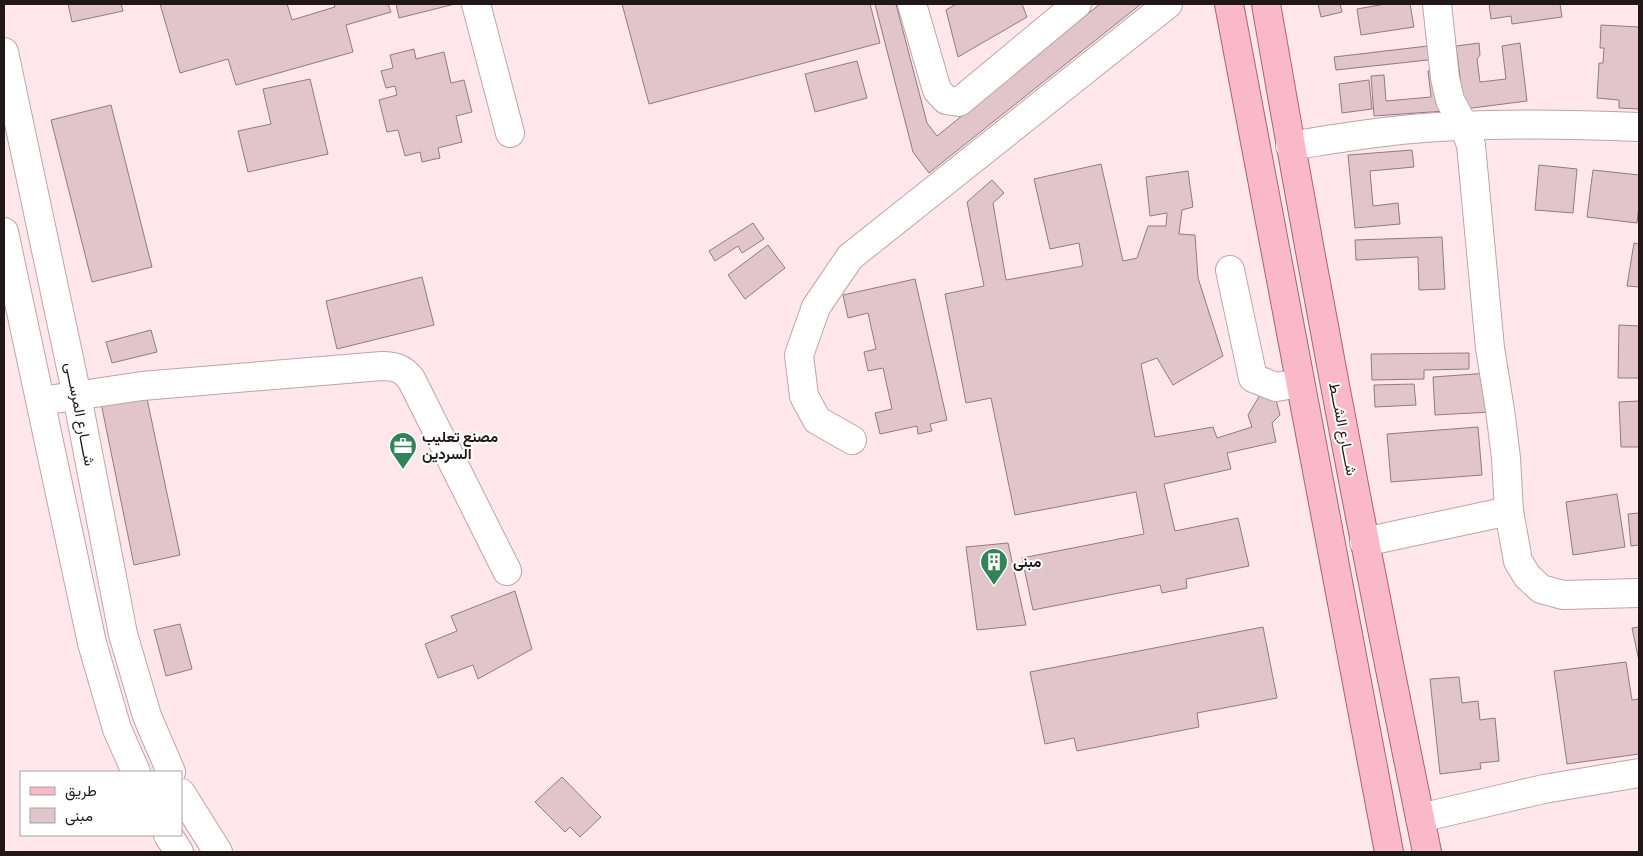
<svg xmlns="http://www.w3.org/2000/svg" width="1643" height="856" font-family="'Exo 2',Vazirmatn,sans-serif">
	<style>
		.building { fill: #e1c5ca; stroke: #937a7e }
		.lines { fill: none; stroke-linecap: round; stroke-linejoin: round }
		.minor-casing { stroke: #bfa4a9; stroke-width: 30 }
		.major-casing { stroke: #ac6273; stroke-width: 30 }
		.minor { stroke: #fff; stroke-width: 28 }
		.major { stroke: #fab9c8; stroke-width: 28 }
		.labels { text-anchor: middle; stroke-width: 4; stroke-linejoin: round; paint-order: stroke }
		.street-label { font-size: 15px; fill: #211719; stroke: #fff }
		.poi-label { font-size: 15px; font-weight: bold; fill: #211719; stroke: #fff; text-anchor: start }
	</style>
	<rect width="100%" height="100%" fill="#ffe7eb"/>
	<g class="building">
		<path d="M 68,4 L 121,4 L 123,11 L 72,22 Z"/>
		<path d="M 160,4 L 287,4 L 292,20 L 335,7 L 334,4 L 388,4 L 391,12 L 346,25 L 353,52 L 236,85 L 228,59 L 180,73 Z"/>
		<path d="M 396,4 L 455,4 L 399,18 Z"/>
		<path d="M 622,4 L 870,4 L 880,43 L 649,104 Z"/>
		<path d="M 875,4 L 896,4 L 927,123 L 937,136 L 1100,4 L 1141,4 L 929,173 L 913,152 Z"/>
		<path d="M 956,4 L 1022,4 L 1027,17 L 958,57 L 946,10 Z"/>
		<path d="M 1318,4 L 1340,4 L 1342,12 L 1321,17 Z"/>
		<path d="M 1385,4 L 1410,4 L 1414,27 L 1361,35 L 1357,9 Z"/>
		<path d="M 1489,4 L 1560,4 L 1562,17 L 1512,24 L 1511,16 L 1491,19 Z"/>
		<path d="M 1601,25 L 1639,27 L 1639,109 L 1619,108 L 1619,100 L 1597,98 L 1599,63 L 1603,63 L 1604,48 L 1600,48 Z"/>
		<path d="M 1479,43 L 1480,55 L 1477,59 L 1480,82 L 1506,79 L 1502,46 L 1520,43 L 1527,101 L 1464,109 L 1456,46 Z"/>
		<path d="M 1436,45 L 1437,59 L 1336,70 L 1334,57 Z"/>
		<path d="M 414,49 L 416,59 L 444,52 L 451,83 L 464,80 L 472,112 L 456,116 L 462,142 L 438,148 L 440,158 L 422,162 L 420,152 L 405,156 L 398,130 L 387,132 L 379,100 L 397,95 L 395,86 L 386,88 L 381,71 L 393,68 L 390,55 Z"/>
		<path d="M 857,61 L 867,98 L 815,112 L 805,74 Z"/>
		<path d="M 1441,70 L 1445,111 L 1374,116 L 1371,76 L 1384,75 L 1386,101 L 1431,97 L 1428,71 Z"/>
		<path d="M 310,79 L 328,154 L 248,172 L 238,131 L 271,124 L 263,89 Z"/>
		<path d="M 1369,80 L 1372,109 L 1342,113 L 1339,84 Z"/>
		<path d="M 111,105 L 152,267 L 92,282 L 51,120 Z"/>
		<path d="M 1412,150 L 1414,167 L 1370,171 L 1373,206 L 1398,203 L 1400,224 L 1355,228 L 1348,155 Z"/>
		<path d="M 1101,164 L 1123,261 L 1137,258 L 1148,226 L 1166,226 L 1167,213 L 1150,216 L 1146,177 L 1188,171 L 1193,207 L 1182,210 L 1179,234 L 1195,235 L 1198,278 L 1223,356 L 1173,385 L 1157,358 L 1141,364 L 1155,437 L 1213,427 L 1217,438 L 1252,427 L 1248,415 L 1260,395 L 1274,392 L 1280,415 L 1272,423 L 1276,442 L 1227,453 L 1231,469 L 1164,484 L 1175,531 L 1238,518 L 1249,566 L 1186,579 L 1187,588 L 1162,593 L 1160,585 L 1033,610 L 1022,558 L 1144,534 L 1136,492 L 1015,515 L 991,398 L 966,403 L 945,294 L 984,286 L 967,202 L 992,180 L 1004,193 L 993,203 L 1006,280 L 1083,266 L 1079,243 L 1050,249 L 1034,179 Z"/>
		<path d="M 1539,165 L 1577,169 L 1573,213 L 1535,210 Z"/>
		<path d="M 1593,170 L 1639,175 L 1639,204 L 1637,223 L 1587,217 Z"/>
		<path d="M 753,223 L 764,239 L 742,253 L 738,246 L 715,261 L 709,251 Z"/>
		<path d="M 1442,237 L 1445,289 L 1419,290 L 1418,257 L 1356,260 L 1355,240 Z"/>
		<path d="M 1634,243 L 1639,244 L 1639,287 L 1627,286 Z"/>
		<path d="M 768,245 L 785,268 L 745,299 L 728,275 Z"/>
		<path d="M 422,277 L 434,325 L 337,349 L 326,301 Z"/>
		<path d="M 915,279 L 947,420 L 930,424 L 932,431 L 918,434 L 917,426 L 880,434 L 875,413 L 892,409 L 883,368 L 868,371 L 864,352 L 876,349 L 868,313 L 848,318 L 843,295 Z"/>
		<path d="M 1619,325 L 1639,326 L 1639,378 L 1618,378 Z"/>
		<path d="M 151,330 L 157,352 L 112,363 L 106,342 Z"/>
		<path d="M 1469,353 L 1469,369 L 1424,370 L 1424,379 L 1372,380 L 1371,354 Z"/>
		<path d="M 1489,373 L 1491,412 L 1435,415 L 1433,377 Z"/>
		<path d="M 1414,384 L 1416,405 L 1375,407 L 1374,385 Z"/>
		<path d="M 146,394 L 180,555 L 134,565 L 101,403 Z"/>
		<path d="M 1639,401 L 1639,447 L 1621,447 L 1619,402 Z"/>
		<path d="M 1478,427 L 1482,475 L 1391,482 L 1387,434 Z"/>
		<path d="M 1617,494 L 1625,547 L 1573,555 L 1566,502 Z"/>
		<path d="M 1639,513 L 1639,545 L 1631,546 L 1628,514 Z"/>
		<path d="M 1008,543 L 1026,625 L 977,630 L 966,547 Z"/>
		<path d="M 515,591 L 532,649 L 478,679 L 473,665 L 438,678 L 425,644 L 457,631 L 451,616 Z"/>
		<path d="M 180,624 L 192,669 L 166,676 L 154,630 Z"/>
		<path d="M 1263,627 L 1277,698 L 1197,713 L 1199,727 L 1077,751 L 1074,738 L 1045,744 L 1030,672 Z"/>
		<path d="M 1639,627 L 1639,661 L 1632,628 Z"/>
		<path d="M 1626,662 L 1632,700 L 1639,699 L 1639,754 L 1567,764 L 1554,671 Z"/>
		<path d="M 1459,677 L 1462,703 L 1478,701 L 1480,720 L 1495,718 L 1499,761 L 1480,763 L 1481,769 L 1440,774 L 1430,679 Z"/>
		<path d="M 562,777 L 601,817 L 580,837 L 570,827 L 565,832 L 535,802 Z"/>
	</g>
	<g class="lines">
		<defs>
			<g id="minor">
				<path d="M 476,4 L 510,133"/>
				<path d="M 912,4 L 937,90 L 946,100 L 959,102 L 1077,4"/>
				<path d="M 1437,4 L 1445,78 L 1450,100 L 1464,126 L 1471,145 L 1490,348 L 1500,410 L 1506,458 L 1509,511"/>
				<path d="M 4,52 L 77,396 L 123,634 L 147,716 L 171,772"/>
				<path d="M 1290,146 C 1339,138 1388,130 1438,127 C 1505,123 1572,124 1639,127"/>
				<path d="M 4,232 L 92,643 L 117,729 L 136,772"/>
				<path d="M 1230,270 L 1253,378 L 1276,387 L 1300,383"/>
				<path d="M 41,401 L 142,386 L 382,366 C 396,366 403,369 411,379 L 507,571"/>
				<path d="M 852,440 L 817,420 L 804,396 L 799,355 L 816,307 L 850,257 L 1168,4"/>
				<path d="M 1364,542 L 1509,511 L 1518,561 L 1527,576 L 1541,589 L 1563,595 L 1639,593"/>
				<path d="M 181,793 L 218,852"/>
				<path d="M 1420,818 L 1544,789 L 1639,773"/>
				<path d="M 168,835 L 179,852"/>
			</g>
			<g id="major">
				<path d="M 1229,4 L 1389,852"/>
				<path d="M 1266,4 C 1315,287 1369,570 1427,852"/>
			</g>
		</defs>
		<use href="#minor" class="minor-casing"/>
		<use href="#major" class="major-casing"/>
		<use href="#minor" class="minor"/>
		<use href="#major" class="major"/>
	</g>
	<defs>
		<symbol id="office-pin" viewBox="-11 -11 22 30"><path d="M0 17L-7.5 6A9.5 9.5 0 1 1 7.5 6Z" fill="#318457" stroke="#fff"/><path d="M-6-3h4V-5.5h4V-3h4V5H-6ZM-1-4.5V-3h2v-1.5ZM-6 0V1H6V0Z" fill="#fff"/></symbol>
		<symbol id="building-pin" viewBox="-11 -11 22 30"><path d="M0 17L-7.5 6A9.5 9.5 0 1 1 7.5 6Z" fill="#318457" stroke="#fff"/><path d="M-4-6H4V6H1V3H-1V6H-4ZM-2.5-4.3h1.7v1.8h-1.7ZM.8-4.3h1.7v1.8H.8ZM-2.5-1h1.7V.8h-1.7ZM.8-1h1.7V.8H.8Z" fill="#fff"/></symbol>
	</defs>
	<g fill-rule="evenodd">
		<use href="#office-pin" x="387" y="430" width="32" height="43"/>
		<use href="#building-pin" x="978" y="546" width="32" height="43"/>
	</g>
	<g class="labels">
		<g class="street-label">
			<text transform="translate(80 414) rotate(79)" y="5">شــــارع المرســـى</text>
			<text transform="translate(1343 429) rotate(79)" y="5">شــــارع الشـــط</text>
		</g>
		<g class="poi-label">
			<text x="422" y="442">مصنع تعليب<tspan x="422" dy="17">السردين</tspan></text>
			<text x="1013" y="567">مبنى</text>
		</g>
	</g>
	<rect width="1643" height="856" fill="none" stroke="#211719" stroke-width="10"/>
	<rect x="20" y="771" width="162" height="65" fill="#ffffff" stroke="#a6a2a3"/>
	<rect x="30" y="787" width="25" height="8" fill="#fab9c8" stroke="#a6a2a3"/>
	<text x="65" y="796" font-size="15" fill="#211719">طريق</text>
	<rect x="30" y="808" width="25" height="15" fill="#e1c5ca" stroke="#a6a2a3"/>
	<text x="65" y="821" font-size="15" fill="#211719">مبنى</text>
</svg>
